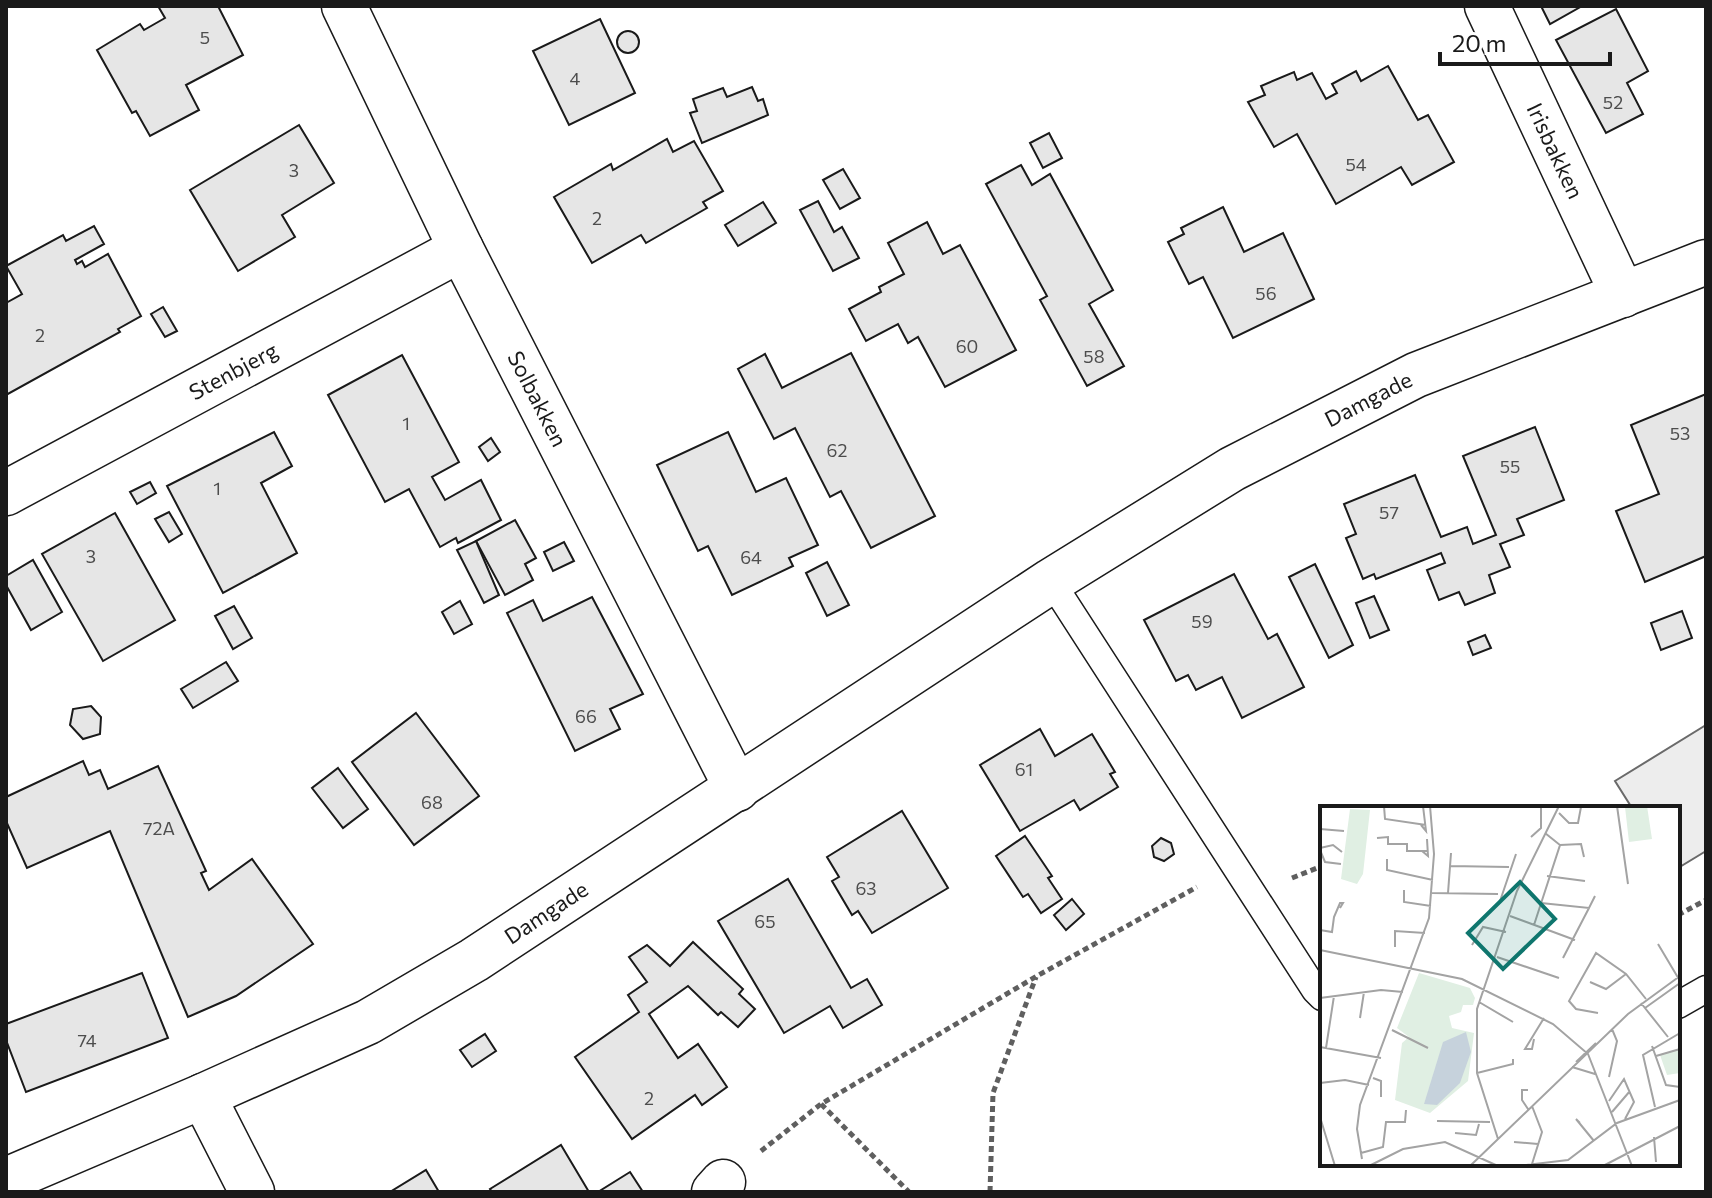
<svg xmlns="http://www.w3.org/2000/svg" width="1712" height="1198" font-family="Commissioner,sans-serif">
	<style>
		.parking { fill: #ededed; stroke: #6a6a6a; stroke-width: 2 }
		.building { fill: #e6e6e6; stroke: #1a1a1a; stroke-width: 2 }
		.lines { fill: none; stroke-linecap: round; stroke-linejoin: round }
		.service-casing { stroke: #1a1a1a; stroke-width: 29 }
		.minor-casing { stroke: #1a1a1a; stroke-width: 47 }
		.tertiary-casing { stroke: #1a1a1a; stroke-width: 47 }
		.path { stroke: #5f5f5f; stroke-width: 5; stroke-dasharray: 6 4; stroke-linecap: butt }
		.service { stroke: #fff; stroke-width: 26 }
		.minor { stroke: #fff; stroke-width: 44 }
		.tertiary { stroke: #fff; stroke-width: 44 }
		.labels { text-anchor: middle; stroke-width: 6; stroke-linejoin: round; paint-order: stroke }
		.number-label { font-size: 18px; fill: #4d4d4d }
		.street-label { font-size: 22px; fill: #1a1a1a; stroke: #fff }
		.inset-road { fill: none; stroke: #a3a3a3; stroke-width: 2 }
		.view { fill: #0f766e; fill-opacity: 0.15; stroke: #0f766e; stroke-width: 4 }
		.inset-edge { fill: none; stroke: #1a1a1a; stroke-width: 4 }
	</style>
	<rect width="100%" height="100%" fill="#fff"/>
	<path class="parking" d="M 1706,725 L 1706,851 L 1678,868 L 1678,808 L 1632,808 L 1615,781 Z"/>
	<g class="building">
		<path d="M 158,6 L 218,6 L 243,55 L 186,85 L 199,110 L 150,136 L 136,111 L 132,113 L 97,50 L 140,24 L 144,30 L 165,18 Z"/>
		<path d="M 1541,6 L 1582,6 L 1550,24 Z"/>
		<path d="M 1616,9 L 1648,71 L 1627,83 L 1643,114 L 1606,133 L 1556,40 Z"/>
		<path d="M 600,19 L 635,93 L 569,125 L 533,51 Z"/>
		<circle cx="628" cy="42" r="11"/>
		<path d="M 1388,66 L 1418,120 L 1428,115 L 1454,162 L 1412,185 L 1401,167 L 1336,204 L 1297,134 L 1274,147 L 1248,102 L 1265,95 L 1261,86 L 1294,72 L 1297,80 L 1312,73 L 1326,99 L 1337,93 L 1332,84 L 1356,71 L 1361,81 Z"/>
		<path d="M 752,87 L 758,101 L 763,99 L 768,115 L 702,143 L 690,113 L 697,111 L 693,99 L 723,88 L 727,97 Z"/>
		<path d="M 299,125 L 334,183 L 282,215 L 295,237 L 238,271 L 190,190 Z"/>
		<path d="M 1049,133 L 1062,158 L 1043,168 L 1030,143 Z"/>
		<path d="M 667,139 L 673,152 L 694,141 L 723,191 L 703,202 L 707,208 L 646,243 L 641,235 L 592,263 L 554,197 L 611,164 L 613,170 Z"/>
		<path d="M 1021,165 L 1032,185 L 1050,174 L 1113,290 L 1089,304 L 1124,366 L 1087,386 L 1040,300 L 1047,296 L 986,184 Z"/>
		<path d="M 843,169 L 860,198 L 840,209 L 823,180 Z"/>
		<path d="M 818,201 L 834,232 L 842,227 L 859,258 L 833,271 L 800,210 Z"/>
		<path d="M 763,202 L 776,223 L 738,246 L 725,225 Z"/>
		<path d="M 1223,207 L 1244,252 L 1283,233 L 1314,299 L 1233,338 L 1203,277 L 1189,284 L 1168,242 L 1184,234 L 1181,228 Z"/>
		<path d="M 927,222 L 943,254 L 960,245 L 1016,350 L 945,387 L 918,337 L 908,343 L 898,324 L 866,341 L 849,309 L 881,292 L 879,287 L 904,274 L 888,243 Z"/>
		<path d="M 94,226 L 104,244 L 75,260 L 77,264 L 82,261 L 85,267 L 108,254 L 141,316 L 118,329 L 120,332 L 6,395 L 6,303 L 22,294 L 6,266 L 63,235 L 66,241 Z"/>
		<path d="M 163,307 L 177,331 L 165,337 L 151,314 Z"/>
		<path d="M 851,353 L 935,516 L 871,548 L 841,491 L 830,497 L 795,428 L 774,439 L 738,369 L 765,354 L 782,388 Z"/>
		<path d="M 402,355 L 459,462 L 432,477 L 445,500 L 481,480 L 501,520 L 458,543 L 456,538 L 440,547 L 409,489 L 385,502 L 328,395 Z"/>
		<path d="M 1706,394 L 1706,556 L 1645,582 L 1616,511 L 1659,494 L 1631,425 Z"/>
		<path d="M 1535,427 L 1564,500 L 1517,519 L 1524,535 L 1500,544 L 1510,567 L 1489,575 L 1495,593 L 1465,605 L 1459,592 L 1439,600 L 1427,570 L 1445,563 L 1441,553 L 1376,579 L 1374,574 L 1363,579 L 1346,538 L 1356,534 L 1344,504 L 1415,475 L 1441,537 L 1467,527 L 1473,544 L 1496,535 L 1463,456 Z"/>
		<path d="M 274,432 L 292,466 L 261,483 L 297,553 L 223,593 L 167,486 Z"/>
		<path d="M 728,432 L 756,492 L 786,478 L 818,545 L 789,558 L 793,566 L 732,595 L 708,546 L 698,551 L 657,465 Z"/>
		<path d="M 491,438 L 500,452 L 488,461 L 479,447 Z"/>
		<path d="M 150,482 L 156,493 L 137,504 L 130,492 Z"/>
		<path d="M 169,512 L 182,534 L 169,542 L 155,519 Z"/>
		<path d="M 115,513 L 175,620 L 103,661 L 42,554 Z"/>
		<path d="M 515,520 L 536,558 L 525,564 L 533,580 L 505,595 L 476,541 Z"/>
		<path d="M 476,541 L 499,595 L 484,603 L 457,550 Z"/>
		<path d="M 564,542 L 574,561 L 553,571 L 544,552 Z"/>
		<path d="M 33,560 L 62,612 L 31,630 L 6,585 L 6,576 Z"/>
		<path d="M 827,562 L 849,605 L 827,616 L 806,573 Z"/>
		<path d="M 1315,564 L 1353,645 L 1329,658 L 1289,577 Z"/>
		<path d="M 1234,574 L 1268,639 L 1277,634 L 1304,687 L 1242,718 L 1222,677 L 1196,690 L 1188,675 L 1176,681 L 1144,620 Z"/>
		<path d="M 1374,596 L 1389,630 L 1370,638 L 1356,603 Z"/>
		<path d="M 592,597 L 643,694 L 610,709 L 620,729 L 575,751 L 507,613 L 533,600 L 543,621 Z"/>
		<path d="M 460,601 L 472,624 L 454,634 L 442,612 Z"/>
		<path d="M 234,606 L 252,638 L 233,649 L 215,616 Z"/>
		<path d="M 1682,611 L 1692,638 L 1661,650 L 1651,623 Z"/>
		<path d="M 1485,635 L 1491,648 L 1473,655 L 1468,642 Z"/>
		<path d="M 226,662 L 238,681 L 193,708 L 181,689 Z"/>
		<path d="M 91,706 L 101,717 L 100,734 L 83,739 L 70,725 L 73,709 Z"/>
		<path d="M 416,713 L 479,796 L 414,845 L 352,762 Z"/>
		<path d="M 1040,729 L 1055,756 L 1092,734 L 1115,772 L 1110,774 L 1118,787 L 1080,810 L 1074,800 L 1020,831 L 980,765 Z"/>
		<path d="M 83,761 L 89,775 L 100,770 L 108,789 L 158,766 L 206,871 L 201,873 L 209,890 L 252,859 L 313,944 L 236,996 L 188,1017 L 110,831 L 27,868 L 6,821 L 6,797 Z"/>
		<path d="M 338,768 L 368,809 L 343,828 L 312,788 Z"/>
		<path d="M 902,811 L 948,888 L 872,933 L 858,911 L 852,915 L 832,881 L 839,877 L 827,857 Z"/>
		<path d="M 1025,836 L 1052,876 L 1048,878 L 1062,899 L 1041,913 L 1028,894 L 1023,897 L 996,856 Z"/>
		<path d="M 1161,838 L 1171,843 L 1174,854 L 1164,861 L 1154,857 L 1152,846 Z"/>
		<path d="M 788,879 L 851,988 L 867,979 L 882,1005 L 843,1028 L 830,1006 L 784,1033 L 718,921 Z"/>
		<path d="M 1072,899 L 1084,914 L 1066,930 L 1054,915 Z"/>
		<path d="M 693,942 L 743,989 L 739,994 L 755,1009 L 738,1027 L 721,1012 L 718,1015 L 688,986 L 649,1014 L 678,1058 L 698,1044 L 727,1087 L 702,1105 L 695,1095 L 632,1139 L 575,1057 L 639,1012 L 628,995 L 647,982 L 629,957 L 647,945 L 670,966 Z"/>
		<path d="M 142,973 L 168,1038 L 26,1092 L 6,1040 L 6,1024 Z"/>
		<path d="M 485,1034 L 496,1051 L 472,1067 L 460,1050 Z"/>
		<path d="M 561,1145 L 589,1192 L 492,1192 L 490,1189 Z"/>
		<path d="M 426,1170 L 439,1192 L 390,1192 Z"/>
		<path d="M 630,1172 L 643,1192 L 598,1192 Z"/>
	</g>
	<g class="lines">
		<defs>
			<g id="service">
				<path d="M 1051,581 L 1315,990 L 1322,997"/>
				<path d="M 1678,1005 L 1706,989"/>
			</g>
			<g id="minor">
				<path id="s1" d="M 344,6 L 461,249 L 737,789"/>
				<path id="s2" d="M 1487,6 L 1623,295"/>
				<path id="s3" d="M 6,493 L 461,249"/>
				<path d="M 203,1096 L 252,1192"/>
				<path d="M 714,1192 L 723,1182"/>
			</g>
			<g id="tertiary">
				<path id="s4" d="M 6,1180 L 203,1096 L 368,1022 L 474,960 L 1051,581 L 1232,469 L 1416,375 L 1706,262"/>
			</g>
		</defs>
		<use href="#service" class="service-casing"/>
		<use href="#minor" class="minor-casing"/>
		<use href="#tertiary" class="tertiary-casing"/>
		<g class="path">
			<path d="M 1292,878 L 1322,866"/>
			<path d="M 1678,915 L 1706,900"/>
			<path d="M 821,1104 L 909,1192"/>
			<path d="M 761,1151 L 821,1104 L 1037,976 L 1197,887"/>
			<path d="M 990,1192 L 993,1093 L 1036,977"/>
		</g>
		<use href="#service" class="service"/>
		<use href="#minor" class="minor"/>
		<use href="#tertiary" class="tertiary"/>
	</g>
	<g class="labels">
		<g class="number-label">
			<text x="205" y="44">5</text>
			<text x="575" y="85">4</text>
			<text x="1613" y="109">52</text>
			<text x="1356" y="171">54</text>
			<text x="294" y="177">3</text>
			<text x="597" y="225">2</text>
			<text x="1266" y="300">56</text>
			<text x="40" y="342">2</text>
			<text x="967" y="353">60</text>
			<text x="1094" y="363">58</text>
			<text x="406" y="430">1</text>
			<text x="1680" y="440">53</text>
			<text x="837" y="457">62</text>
			<text x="1510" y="473">55</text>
			<text x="217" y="495">1</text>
			<text x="1389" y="519">57</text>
			<text x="91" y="563">3</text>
			<text x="751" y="564">64</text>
			<text x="1202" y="628">59</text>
			<text x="586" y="723">66</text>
			<text x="1024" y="776">61</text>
			<text x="432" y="809">68</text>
			<text x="159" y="835">72A</text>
			<text x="866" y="895">63</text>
			<text x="765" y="928">65</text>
			<text x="87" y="1047">74</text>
			<text x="649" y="1105">2</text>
		</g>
		<g class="street-label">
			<text dy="8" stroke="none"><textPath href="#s2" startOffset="160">Irisbakken</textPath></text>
			<text dy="8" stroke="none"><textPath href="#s3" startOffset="258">Stenbjerg</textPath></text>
			<text dy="8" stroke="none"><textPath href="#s1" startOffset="438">Solbakken</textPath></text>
			<text dy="8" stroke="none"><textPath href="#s4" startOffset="1574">Damgade</textPath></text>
			<text dy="8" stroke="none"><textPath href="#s4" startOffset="604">Damgade</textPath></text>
		</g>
	</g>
	<g transform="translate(1320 806)">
		<rect width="360" height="360" fill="#fff"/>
		<path d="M 327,0 L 332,33 L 309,36 L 305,1 ZM 30,3 L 50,4 L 43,68 L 37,78 L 21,73 ZM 99,167 L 150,182 L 155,192 L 153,199 L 143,199 L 141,206 L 129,210 L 132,222 L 154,227 L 148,275 L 110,307 L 75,294 L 82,237 L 89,231 L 77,222 ZM 360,243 L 360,267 L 347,269 L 340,249 Z" fill="#e0efe3"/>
		<path d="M 146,226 L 151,246 L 140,277 L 117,299 L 104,298 L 123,236 Z" fill="#c6d2dc"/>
		<path class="inset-road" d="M 64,0 L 65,13 L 106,19M 297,0 L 308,78M 239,7 L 249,17 L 258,17 L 261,1M 101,19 L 106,25 L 103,0M 0,23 L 24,25M 211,31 L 221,22 L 221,0M 57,32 L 68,31 L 68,38 L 87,38 L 87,45 L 108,45M 240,39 L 261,38 L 264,51M 0,42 L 13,39 L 22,46M 0,44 L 5,56 L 21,58M 102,45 L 108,50 L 107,33M 67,53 L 67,64 L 113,74M 130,60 L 189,61M 227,70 L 265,75M 84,84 L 84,96 L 111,100M 112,87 L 178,88M 128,87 L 131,47M 221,97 L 269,102 L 275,90M 179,98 L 196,48M 190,110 L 255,134M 214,119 L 240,39 L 225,27M 0,124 L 12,126 L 14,111 L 20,97 L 23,97 L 20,102M 338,138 L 360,175M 152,139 L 163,121 L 186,126M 75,141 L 75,125 L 105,127M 0,144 L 142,173 L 233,218 L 268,248 L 312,360M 177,151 L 239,172M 243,152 L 269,102M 270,176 L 286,183 L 306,168M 0,192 L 61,184 L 83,186M 159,196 L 193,216M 321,197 L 348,231M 325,202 L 360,177M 278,207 L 256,203 L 249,195 L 276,147 L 306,168 L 326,193M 40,212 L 44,186M 72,224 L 108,242M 214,233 L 212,243 L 205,243 L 224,212M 332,240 L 346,279 L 360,281M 0,241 L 61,252M 6,242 L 14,190M 336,250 L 360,243M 256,256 L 276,237M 252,261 L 275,268M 157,267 L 193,258 L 193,253M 289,271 L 297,235 L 292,223M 53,272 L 61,275 L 61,291M 0,277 L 25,274 L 49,279M 208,284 L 202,284 L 202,294 L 208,303M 289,295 L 304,273 L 314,296 L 305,313M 335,301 L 323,249 L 360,227M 292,306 L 310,285M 0,311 L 15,360M 117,315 L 170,316M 260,317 L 256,313 L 274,335M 135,327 L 156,329 L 159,318M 334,331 L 336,356M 178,333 L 157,267 L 157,203 L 197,85 L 239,0M 194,336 L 218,338M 41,347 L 63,341 L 66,316 L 85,316 L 86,304M 42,353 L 37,323 L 40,299 L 109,112 L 114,48 L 110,0M 212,358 L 222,326 L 212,300M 49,360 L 83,343 L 125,336 L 178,360M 150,360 L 308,208 L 360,170M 198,360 L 248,354 L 297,317 L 360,294M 283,360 L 360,320"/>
		<path class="view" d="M 200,76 L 235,113 L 183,163 L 148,127 Z"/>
		<rect width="360" height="360" class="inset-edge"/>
	</g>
	<rect width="1712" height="1198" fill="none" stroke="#1a1a1a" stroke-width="16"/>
	<path d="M1440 52v12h170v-12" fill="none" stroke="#1a1a1a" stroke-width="4"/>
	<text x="1452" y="52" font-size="24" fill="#1a1a1a" stroke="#ffffff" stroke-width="6" paint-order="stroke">20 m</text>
</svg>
